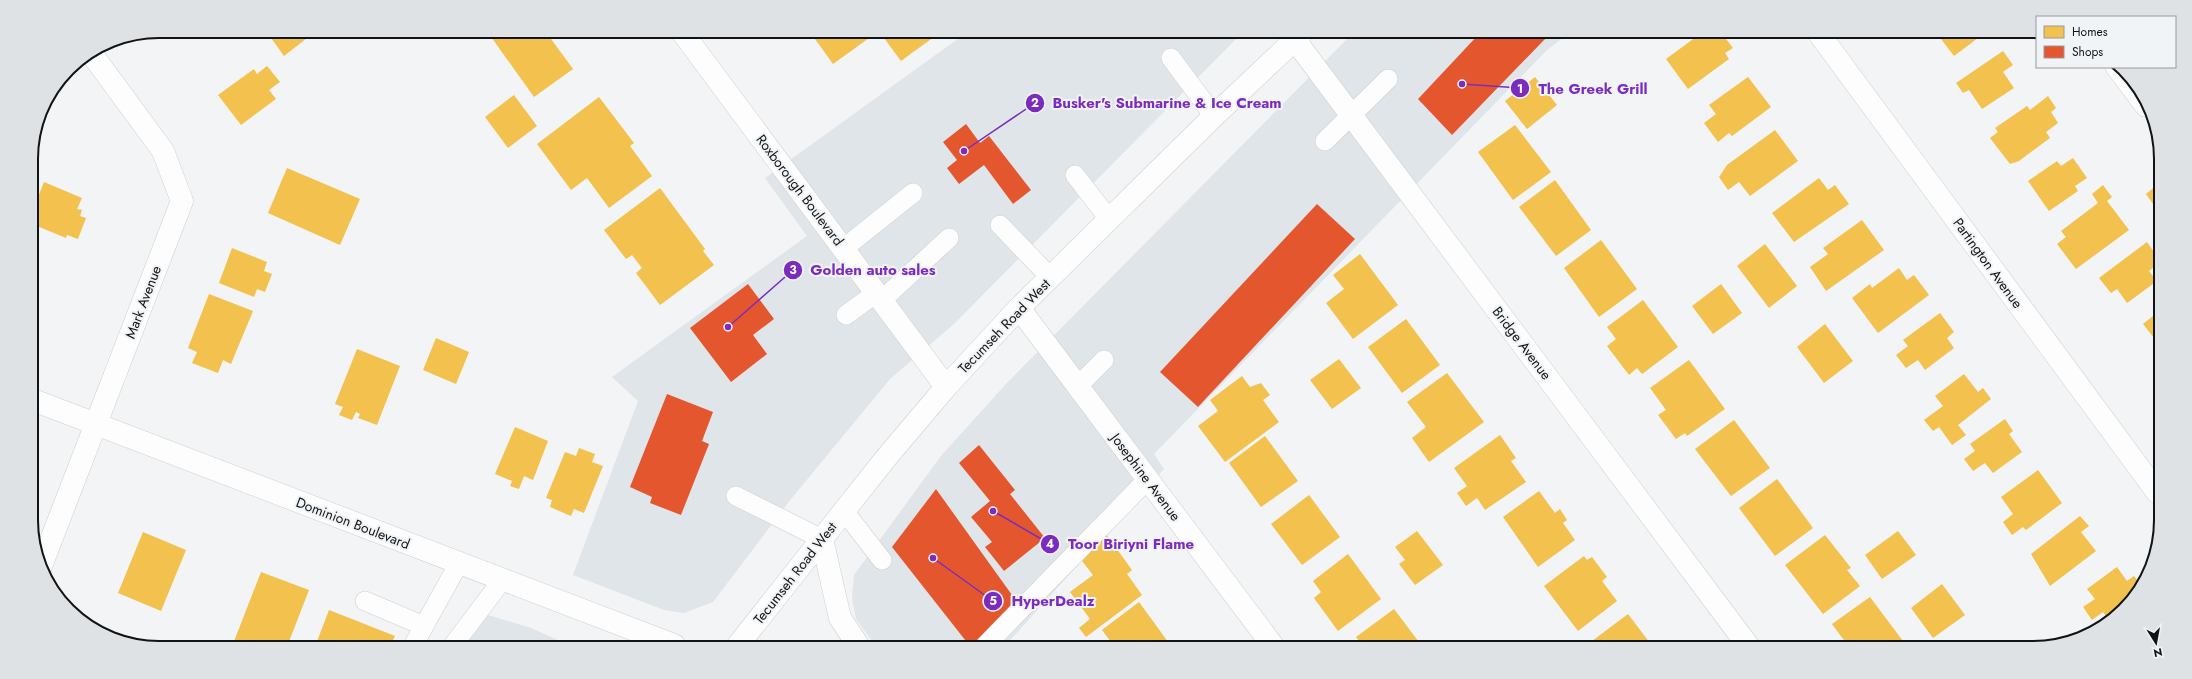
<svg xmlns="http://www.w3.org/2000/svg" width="2192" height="679" font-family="Jost,sans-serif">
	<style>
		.built { fill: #dfe5e9 }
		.homes { fill: #f2c14e }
		.shops { fill: #e4572e }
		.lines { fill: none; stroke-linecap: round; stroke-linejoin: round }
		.service-casing { stroke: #ced0d0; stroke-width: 20 }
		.minor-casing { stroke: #ced0d0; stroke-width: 23 }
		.tertiary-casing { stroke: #ced0d0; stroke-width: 23 }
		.secondary-casing { stroke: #ced0d0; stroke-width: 23 }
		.service { stroke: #fdfdfe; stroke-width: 19 }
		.minor { stroke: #fdfdfe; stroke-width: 22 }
		.tertiary { stroke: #fdfdfe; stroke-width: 22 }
		.secondary { stroke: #fdfdfe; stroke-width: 22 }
		.labels { text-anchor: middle; stroke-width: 4; stroke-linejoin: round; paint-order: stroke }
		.street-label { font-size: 14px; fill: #121314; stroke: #f1f4f6 }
		.rim { fill: none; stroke: #121314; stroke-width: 2 }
		.leader { fill: none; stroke: #7b2cbf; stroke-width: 1.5 }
		.callout-dot { fill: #7b2cbf; stroke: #f1f4f6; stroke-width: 1.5 }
		.mark-label { font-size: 12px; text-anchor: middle; font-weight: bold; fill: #fff }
		.callout-label { font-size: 15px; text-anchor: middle; font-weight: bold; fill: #7b2cbf; stroke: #f1f4f6; stroke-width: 4; stroke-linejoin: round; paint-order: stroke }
	</style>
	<rect width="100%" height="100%" fill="#f2f4f5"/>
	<g class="built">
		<path d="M 966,33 L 1242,33 L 954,324 L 890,379 L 791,499 L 713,602 L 684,613 L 664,610 L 573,575 L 638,401 L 612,377 L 807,236 L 765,178 Z"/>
		<path d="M 1352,34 L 1568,34 L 1547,50 L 1154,454 L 1164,469 L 1005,646 L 875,645 L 856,619 L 852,598 L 854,575 L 941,456 L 1005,385 Z"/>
		<path d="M 475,611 L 531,628 L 569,645 L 449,644 Z"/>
	</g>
	<g class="homes">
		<path d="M 266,31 L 316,31 L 284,56 Z"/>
		<path d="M 492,32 L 546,32 L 573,69 L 534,97 L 489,34 Z"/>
		<path d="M 810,32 L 853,33 L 876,33 L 833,64 Z"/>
		<path d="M 884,33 L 937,33 L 938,34 L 901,61 L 881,34 Z"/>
		<path d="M 1700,34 L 1723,35 L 1733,48 L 1725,53 L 1729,59 L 1688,89 L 1666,59 Z"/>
		<path d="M 1938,35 L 1982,35 L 1954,56 Z"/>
		<path d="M 2003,51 L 2013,65 L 2003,72 L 2014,88 L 1982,109 L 1969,90 L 1963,93 L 1956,83 Z"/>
		<path d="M 267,66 L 280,82 L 269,90 L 276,99 L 241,125 L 218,95 L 254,69 L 257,74 Z"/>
		<path d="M 1535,77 L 1557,105 L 1527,129 L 1505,101 Z"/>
		<path d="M 1748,77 L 1771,107 L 1732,136 L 1729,133 L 1718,142 L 1704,123 L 1716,114 L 1709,105 Z"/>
		<path d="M 514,95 L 537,126 L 508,148 L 485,117 Z"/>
		<path d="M 2048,96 L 2056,108 L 2051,112 L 2058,123 L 2046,132 L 2050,138 L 2019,161 L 2010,164 L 1990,138 L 1998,132 L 1995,128 L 2027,106 L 2030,110 Z"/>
		<path d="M 599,97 L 634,143 L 630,146 L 652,176 L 609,208 L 587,178 L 571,190 L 537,144 Z"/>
		<path d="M 1515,125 L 1551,172 L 1513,200 L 1478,152 Z"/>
		<path d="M 1775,130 L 1798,161 L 1750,196 L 1739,182 L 1728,190 L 1719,177 L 1727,165 Z"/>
		<path d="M 2073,158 L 2087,178 L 2075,186 L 2078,191 L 2049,211 L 2028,181 L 2057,161 L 2061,166 Z"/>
		<path d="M 287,168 L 360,199 L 340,245 L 268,213 Z"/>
		<path d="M 1819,178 L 1828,190 L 1835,185 L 1849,204 L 1794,242 L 1772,213 Z"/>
		<path d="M 1555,180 L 1591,230 L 1556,256 L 1519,207 Z"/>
		<path d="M 44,182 L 82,198 L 77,209 L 82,210 L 80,216 L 86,218 L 78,239 L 67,235 L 66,238 L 32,224 L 32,212 Z"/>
		<path d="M 2158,184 L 2158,211 L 2146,194 Z"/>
		<path d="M 2103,185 L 2112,197 L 2107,201 L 2129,230 L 2076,269 L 2057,244 L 2066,237 L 2061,231 L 2098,203 L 2092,194 Z"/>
		<path d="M 660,188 L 705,249 L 703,251 L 714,265 L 660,305 L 636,273 L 642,268 L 632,255 L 626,259 L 604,230 Z"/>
		<path d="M 1862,220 L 1884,250 L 1826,291 L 1810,267 L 1828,254 L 1823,248 Z"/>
		<path d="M 1601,240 L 1637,289 L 1599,317 L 1564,268 Z"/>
		<path d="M 2147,242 L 2158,258 L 2158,264 L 2149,271 L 2157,281 L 2127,303 L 2117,289 L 2111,293 L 2099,278 Z"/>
		<path d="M 1765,244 L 1797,286 L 1769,308 L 1737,266 Z"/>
		<path d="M 232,248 L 267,262 L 264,271 L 272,274 L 265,292 L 257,289 L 254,297 L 219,283 Z"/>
		<path d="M 1360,254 L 1398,305 L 1353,339 L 1326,303 L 1344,289 L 1333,275 Z"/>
		<path d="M 1899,268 L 1907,280 L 1914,275 L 1929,295 L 1878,333 L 1852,298 L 1870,284 L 1872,288 Z"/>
		<path d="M 1721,284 L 1742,313 L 1713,334 L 1692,306 Z"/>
		<path d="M 209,294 L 253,311 L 231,364 L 223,360 L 218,373 L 192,363 L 197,352 L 188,348 Z"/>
		<path d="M 1643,300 L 1678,347 L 1642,374 L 1637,368 L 1629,375 L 1607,346 L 1616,339 L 1607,327 Z"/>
		<path d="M 2158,312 L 2158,343 L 2143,324 Z"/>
		<path d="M 1940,313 L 1954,332 L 1947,338 L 1954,348 L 1925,370 L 1918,360 L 1906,368 L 1896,355 L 1908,346 L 1903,340 Z"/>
		<path d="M 1406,319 L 1440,365 L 1402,393 L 1368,347 Z"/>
		<path d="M 1825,324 L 1853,361 L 1824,383 L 1797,347 Z"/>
		<path d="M 436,338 L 469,352 L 456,384 L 423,370 Z"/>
		<path d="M 357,349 L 400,366 L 377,425 L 358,418 L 360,414 L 356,412 L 352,420 L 339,415 L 343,407 L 335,404 Z"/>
		<path d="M 1339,359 L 1361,388 L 1332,409 L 1310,380 Z"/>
		<path d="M 1689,360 L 1725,409 L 1687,436 L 1685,433 L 1676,439 L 1658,415 L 1666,410 L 1650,388 Z"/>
		<path d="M 1447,373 L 1484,422 L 1429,462 L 1412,438 L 1426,427 L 1407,402 Z"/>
		<path d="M 1964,374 L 1978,392 L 1983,388 L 1991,399 L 1958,425 L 1966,435 L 1952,445 L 1939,427 L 1933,431 L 1924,420 L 1943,406 L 1935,396 Z"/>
		<path d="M 1242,376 L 1250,387 L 1261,383 L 1270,395 L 1263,400 L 1279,422 L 1225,462 L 1198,426 L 1218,411 L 1210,400 Z"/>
		<path d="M 2005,419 L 2013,431 L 2009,434 L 2022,452 L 1993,473 L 1985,463 L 1973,471 L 1964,459 L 1975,451 L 1970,444 Z"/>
		<path d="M 1734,420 L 1770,468 L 1731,496 L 1695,449 Z"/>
		<path d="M 515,427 L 548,441 L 533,480 L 524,476 L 519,489 L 510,486 L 512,481 L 495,474 Z"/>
		<path d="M 1500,435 L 1516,458 L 1511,461 L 1526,482 L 1485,510 L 1477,498 L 1466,506 L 1457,493 L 1467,486 L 1454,468 Z"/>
		<path d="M 1265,436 L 1298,481 L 1261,507 L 1229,463 Z"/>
		<path d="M 579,448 L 595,454 L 592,462 L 603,466 L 584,513 L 574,509 L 571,516 L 550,507 L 552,500 L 546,498 L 565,452 L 576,456 Z"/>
		<path d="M 2038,470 L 2062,503 L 2026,530 L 2023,527 L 2012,535 L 2003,522 L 2013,514 L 2001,497 Z"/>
		<path d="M 1777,479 L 1813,528 L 1775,556 L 1739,508 Z"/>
		<path d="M 1539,491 L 1555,513 L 1560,509 L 1567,520 L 1563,523 L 1575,540 L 1538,567 L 1503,517 Z"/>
		<path d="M 1309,495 L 1340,537 L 1302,565 L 1271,524 Z"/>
		<path d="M 2080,516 L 2089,526 L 2081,532 L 2096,551 L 2050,586 L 2031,554 Z"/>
		<path d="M 1417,531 L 1443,565 L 1415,585 L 1399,564 L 1405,560 L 1395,547 Z"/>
		<path d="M 1898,531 L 1916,555 L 1882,579 L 1865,555 Z"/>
		<path d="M 143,532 L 186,550 L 161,611 L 118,593 Z"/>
		<path d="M 1106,534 L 1132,570 L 1127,574 L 1142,595 L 1086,637 L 1079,628 L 1090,619 L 1070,592 L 1093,575 L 1082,561 Z"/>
		<path d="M 1825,535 L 1851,568 L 1847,570 L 1860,586 L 1823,614 L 1785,565 Z"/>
		<path d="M 1348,554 L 1381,599 L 1338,631 L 1314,598 L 1321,592 L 1313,581 Z"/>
		<path d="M 1584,556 L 1587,560 L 1592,557 L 1607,577 L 1602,581 L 1617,601 L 1578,631 L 1544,586 Z"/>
		<path d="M 2117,567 L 2127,581 L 2134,576 L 2142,586 L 2140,591 L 2126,606 L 2108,619 L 2103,612 L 2092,620 L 2083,607 L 2095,599 L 2087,589 Z"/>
		<path d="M 261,572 L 309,590 L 288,644 L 233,644 Z"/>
		<path d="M 1942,584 L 1965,615 L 1933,638 L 1911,608 Z"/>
		<path d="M 1870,597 L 1906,645 L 1903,647 L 1849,647 L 1832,624 Z"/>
		<path d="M 1139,602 L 1171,646 L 1114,646 L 1102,630 Z"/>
		<path d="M 1394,609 L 1422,646 L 1363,646 L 1356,637 Z"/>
		<path d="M 329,610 L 395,636 L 391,644 L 316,644 Z"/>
		<path d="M 1628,614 L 1653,647 L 1584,647 Z"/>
	</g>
	<g class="shops">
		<path d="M 1479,34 L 1552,34 L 1544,40 L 1452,135 L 1418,99 Z"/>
		<path d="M 966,124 L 980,143 L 989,136 L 1031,190 L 1013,204 L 984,165 L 959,184 L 947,168 L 957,160 L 943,142 Z"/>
		<path d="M 1317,204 L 1355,239 L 1198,407 L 1160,372 Z"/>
		<path d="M 748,284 L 774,319 L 753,335 L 767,354 L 731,382 L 690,328 Z"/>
		<path d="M 667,394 L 713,412 L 702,441 L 709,444 L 681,515 L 650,503 L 652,497 L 630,487 Z"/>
		<path d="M 979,445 L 1015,490 L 1010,494 L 1045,538 L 1004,571 L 985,547 L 992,542 L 971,517 L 990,501 L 959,463 Z"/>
		<path d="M 936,489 L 1017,602 L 977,645 L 969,645 L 892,547 Z"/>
	</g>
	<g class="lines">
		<defs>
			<g id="service">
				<path d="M 1171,58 L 1214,116"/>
				<path d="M 2115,67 L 2145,107"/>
				<path d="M 1325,141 L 1388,79"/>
				<path d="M 1075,175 L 1109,219"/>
				<path d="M 1000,225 L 1050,277"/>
				<path d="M 843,249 L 913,193"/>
				<path d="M 882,300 L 949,238"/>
				<path d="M 846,315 L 876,293"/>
				<path d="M 1078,386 L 1104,360"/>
				<path d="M 736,496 L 822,539"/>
				<path d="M 844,511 L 882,560"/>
				<path d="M 365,601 L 424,626"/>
				<path d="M 414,644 L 459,563"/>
				<path d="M 454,644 L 503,579"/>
				<path d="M 985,646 L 1148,479"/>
			</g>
			<g id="minor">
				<path d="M 682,32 L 946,387"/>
				<path d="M 1820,35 L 2157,492"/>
				<path d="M 1295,40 L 1749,647"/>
				<path d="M 1019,308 L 1273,646"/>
				<path d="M 41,566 L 182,201 L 163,151 L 91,53"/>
			</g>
			<path id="tertiary" d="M 33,400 L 674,645"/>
			<g id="secondary">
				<path d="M 822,539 L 840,618 L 858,645"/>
				<path d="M 738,645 L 886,458 L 946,387 L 1019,308 L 1214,116 L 1301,34"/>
			</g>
		</defs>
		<use href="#service" class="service-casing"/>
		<use href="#minor" class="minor-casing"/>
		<use href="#tertiary" class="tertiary-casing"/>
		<use href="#secondary" class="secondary-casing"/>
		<use href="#service" class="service"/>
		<use href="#minor" class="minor"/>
		<use href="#tertiary" class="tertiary"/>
		<use href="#secondary" class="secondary"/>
	</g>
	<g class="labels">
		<g class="street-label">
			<text transform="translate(800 190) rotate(53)" y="5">Roxborough Boulevard</text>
			<text transform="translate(1988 263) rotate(54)" y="5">Partington Avenue</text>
			<text transform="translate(143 302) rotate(-69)" y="5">Mark Avenue</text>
			<text transform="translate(1004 326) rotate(-46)" y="5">Tecumseh Road West</text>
			<text transform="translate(1522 343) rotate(53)" y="5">Bridge Avenue</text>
			<text transform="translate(1146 477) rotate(53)" y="5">Josephine Avenue</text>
			<text transform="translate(353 523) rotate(21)" y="5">Dominion Boulevard</text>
			<text transform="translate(795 573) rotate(-52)" y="5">Tecumseh Road West</text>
		</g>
	</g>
	<path d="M0 0H2192V679H0ZM159 38H2033A121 121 0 0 1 2154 159V520A121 121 0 0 1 2033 641H159A121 121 0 0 1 38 520V159A121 121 0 0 1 159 38Z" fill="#dfe2e4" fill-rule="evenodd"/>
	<path class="rim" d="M159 38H2033A121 121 0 0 1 2154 159V520A121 121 0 0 1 2033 641H159A121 121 0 0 1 38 520V159A121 121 0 0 1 159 38Z"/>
	<path class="leader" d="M1462 84L1520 88M964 151L1035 103M728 327L793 270M993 511L1050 544M933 558L993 601"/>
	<g class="callout-dot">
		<circle cx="1462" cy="84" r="4"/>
		<circle cx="964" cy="151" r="4"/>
		<circle cx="728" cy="327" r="4"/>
		<circle cx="993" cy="511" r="4"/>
		<circle cx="933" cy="558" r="4"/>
		<circle cx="1520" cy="88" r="10"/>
		<circle cx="1035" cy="103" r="10"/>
		<circle cx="793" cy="270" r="10"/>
		<circle cx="1050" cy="544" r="10"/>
		<circle cx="993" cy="601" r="10"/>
	</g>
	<g class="mark-label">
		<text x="1520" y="93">1</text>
		<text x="1035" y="107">2</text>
		<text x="793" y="274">3</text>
		<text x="1050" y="548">4</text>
		<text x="993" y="605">5</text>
	</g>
	<g class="callout-label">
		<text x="1593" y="94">The Greek Grill</text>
		<text x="1167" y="108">Busker's Submarine &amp; Ice Cream</text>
		<text x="873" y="275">Golden auto sales</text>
		<text x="1131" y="549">Toor Biriyni Flame</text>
		<text x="1053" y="606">HyperDealz</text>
	</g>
	<rect x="2036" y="16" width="140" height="52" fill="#f1f4f6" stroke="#989a9c"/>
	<rect x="2044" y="26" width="20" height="12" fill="#f2c14e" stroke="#989a9c"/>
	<text x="2072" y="36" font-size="12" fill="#121314">Homes</text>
	<rect x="2044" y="46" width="20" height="12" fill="#e4572e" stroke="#989a9c"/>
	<text x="2072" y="56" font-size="12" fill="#121314">Shops</text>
	<g transform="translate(2156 643) rotate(169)" stroke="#f1f4f6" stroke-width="3" paint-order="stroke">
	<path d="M0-3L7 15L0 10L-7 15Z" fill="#121314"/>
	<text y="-6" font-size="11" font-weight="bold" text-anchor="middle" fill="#121314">N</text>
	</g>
</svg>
